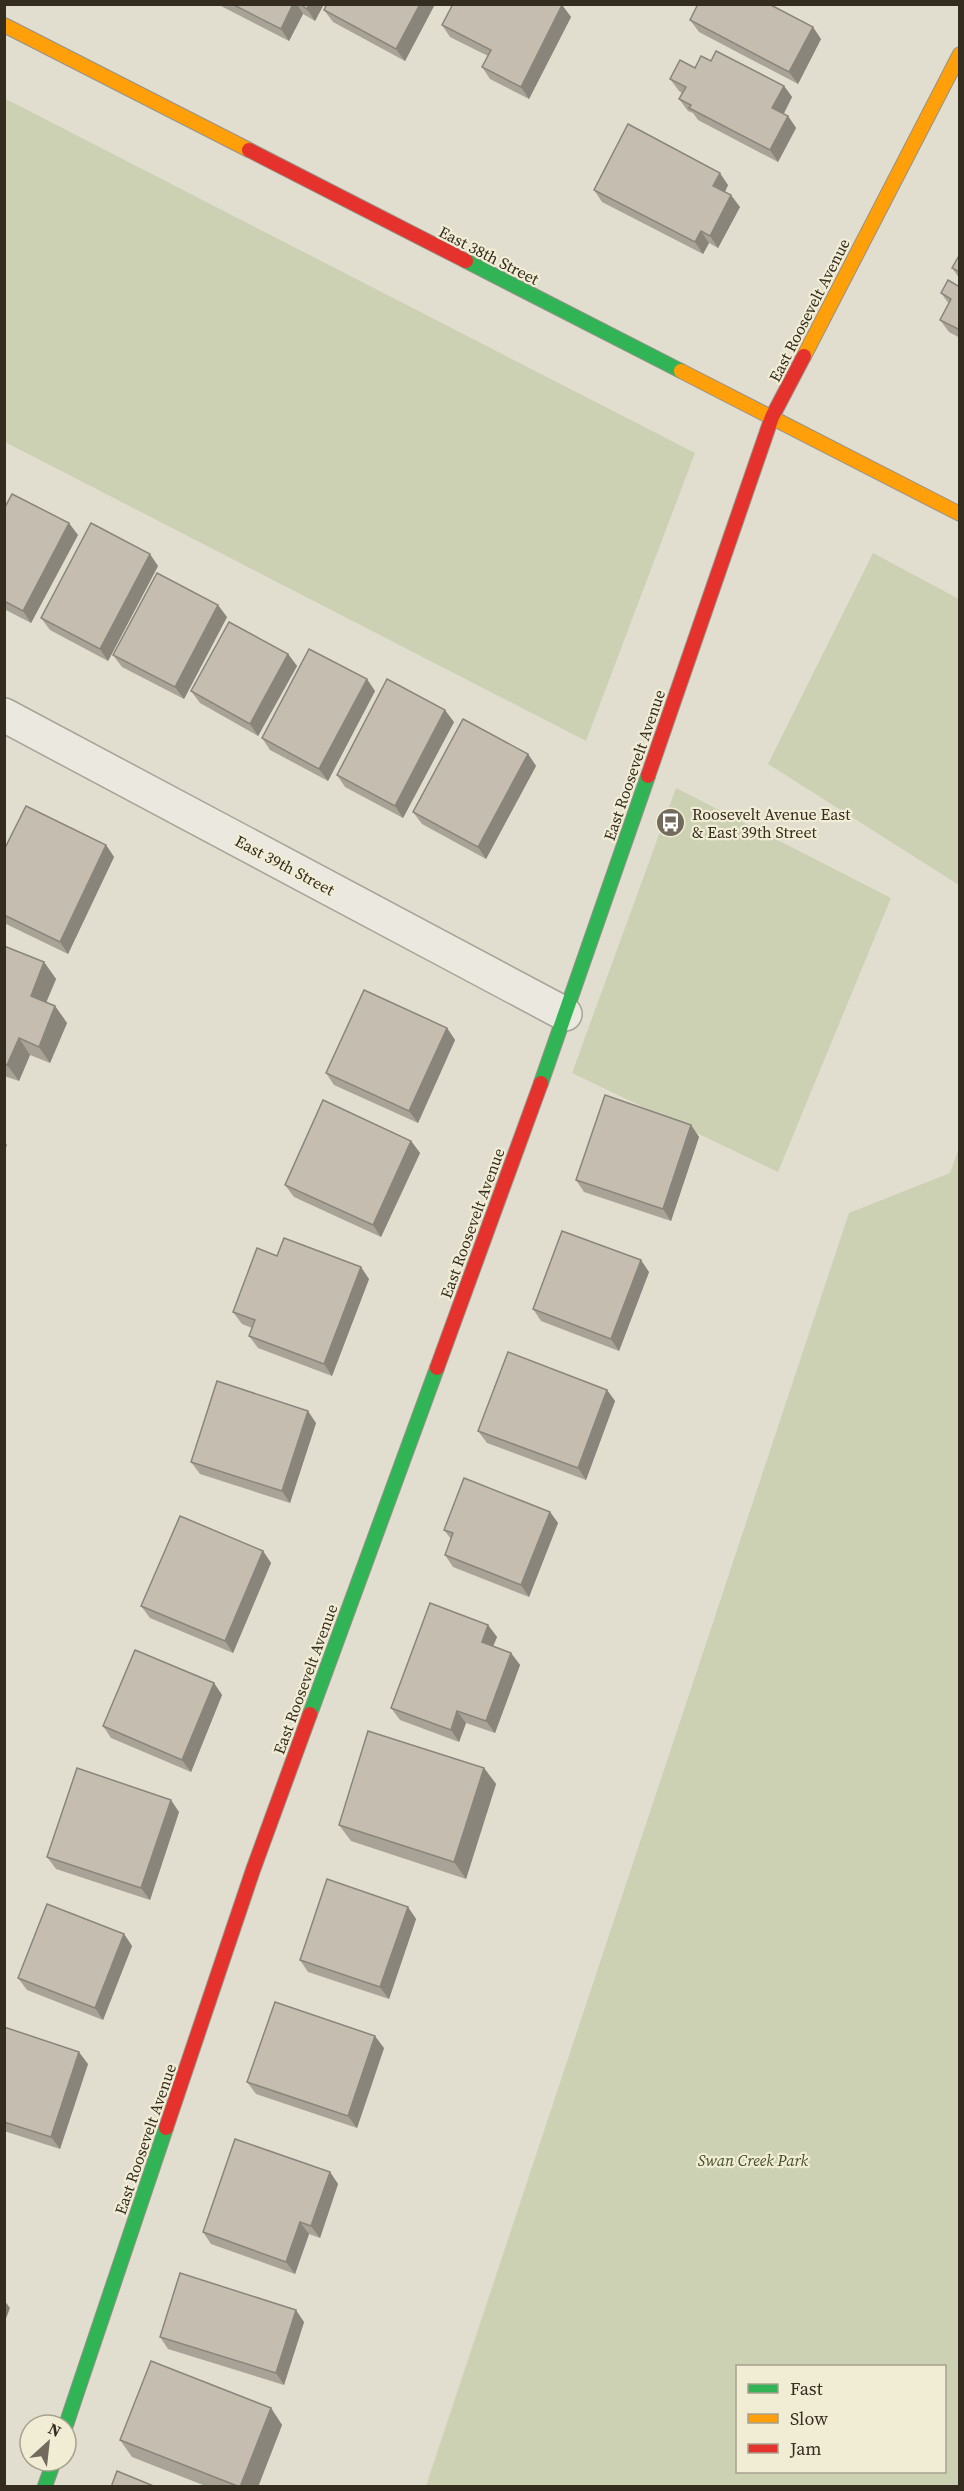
<svg xmlns="http://www.w3.org/2000/svg" width="964" height="2491" font-family="'Source Serif 4',serif">
	<style>
		.green { fill: #cdd1b3; fill-rule: evenodd }
		.lines { fill: none; stroke-linecap: round; stroke-linejoin: round }
		.street-casing { stroke: #a7a397; stroke-width: 36 }
		.fast-casing { stroke: #969288; stroke-width: 16 }
		.slow-casing { stroke: #969288; stroke-width: 16 }
		.jam-casing { stroke: #969288; stroke-width: 16 }
		.street { stroke: #eae8df; stroke-width: 33 }
		.fast { stroke: #30b455; stroke-width: 14 }
		.slow { stroke: #ff9f0a; stroke-width: 14 }
		.jam { stroke: #e5322d; stroke-width: 14 }
		.wall { fill: #a9a397 }
		.shaded-wall { fill: #8a857b }
		.building { fill: #c5beb0; stroke: #8a857b; stroke-width: 1.5 }
		.labels { text-anchor: middle; stroke-width: 4.5; stroke-linejoin: round; paint-order: stroke }
		.street-label { font-size: 16px; fill: #352c20; stroke: #f1edd5 }
		.poi-label { font-size: 16px; fill: #352c20; stroke: #f1edd5; text-anchor: start }
		.park-label { font-size: 16px; font-style: italic; fill: #414f29; stroke: #f1edd5 }
	</style>
	<rect width="100%" height="100%" fill="#e1decf"/>
	<g class="green">
		<path d="M 4,98 L 695,453 L 586,741 L 5,442 Z"/>
		<path d="M 873,553 L 959,599 L 959,885 L 768,764 Z"/>
		<path d="M 676,788 L 891,898 L 778,1172 L 572,1073 Z"/>
		<path d="M 959,1148 L 959,2486 L 426,2486 L 849,1213 L 950,1173 ZM 738,2366 L 944,2366 L 944,2472 L 738,2472 Z"/>
	</g>
	<g class="lines">
		<defs>
			<path id="street" d="M 4,715 L 565,1014"/>
			<g id="fast">
				<path d="M 466,261 L 681,371"/>
				<path d="M 541,1083 L 648,776"/>
				<path d="M 310,1714 L 437,1368"/>
				<path d="M 66,2425 L 166,2128"/>
				<path d="M 45,2486 L 54,2461"/>
			</g>
			<g id="slow">
				<path d="M 4,25 L 249,150"/>
				<path d="M 804,356 L 960,54"/>
				<path d="M 681,371 L 960,514"/>
			</g>
			<g id="jam">
				<path d="M 249,150 L 466,261"/>
				<path d="M 648,776 L 772,417 L 804,356"/>
				<path d="M 437,1368 L 541,1083"/>
				<path d="M 166,2128 L 253,1870 L 310,1714"/>
			</g>
		</defs>
		<use href="#street" class="street-casing"/>
		<use href="#fast" class="fast-casing"/>
		<use href="#slow" class="slow-casing"/>
		<use href="#jam" class="jam-casing"/>
		<use href="#street" class="street"/>
		<use href="#fast" class="fast"/>
		<use href="#slow" class="slow"/>
		<use href="#jam" class="jam"/>
	</g>
	<g class="wall">
		<path d="M 217,4 L 324,4 L 315,21 L 303,14 L 289,41 Z"/>
		<path d="M 562,5 L 571,17 L 529,99 L 490,79 L 482,67 L 488,56 L 450,37 L 442,25 Z"/>
		<path d="M 434,6 L 405,61 L 333,22 L 324,10 Z"/>
		<path d="M 690,20 L 821,39 L 798,84 L 699,32 Z"/>
		<path d="M 711,61 L 784,86 L 792,97 L 784,114 L 788,116 L 796,128 L 778,162 L 698,120 L 693,113 L 688,111 L 679,99 L 682,93 L 679,91 L 670,79 Z"/>
		<path d="M 728,185 L 725,192 L 740,207 L 718,248 L 709,243 L 703,254 L 602,202 L 594,190 Z"/>
		<path d="M 960,254 L 960,279 L 952,268 Z"/>
		<path d="M 960,284 L 960,338 L 949,332 L 940,320 L 949,304 L 941,293 L 958,286 Z"/>
		<path d="M 4,509 L 78,535 L 31,623 L 4,609 Z"/>
		<path d="M 158,566 L 108,661 L 50,630 L 41,618 Z"/>
		<path d="M 227,617 L 184,699 L 122,667 L 113,655 Z"/>
		<path d="M 288,654 L 297,666 L 258,736 L 200,703 L 191,691 Z"/>
		<path d="M 375,691 L 328,781 L 270,750 L 262,738 Z"/>
		<path d="M 454,722 L 403,818 L 345,787 L 337,775 Z"/>
		<path d="M 528,754 L 536,766 L 486,859 L 422,824 L 413,812 Z"/>
		<path d="M 106,845 L 114,857 L 68,954 L 4,923 L 4,850 Z"/>
		<path d="M 4,946 L 44,962 L 56,979 L 46,1003 L 55,1006 L 67,1023 L 50,1063 L 30,1055 L 19,1081 L 4,1076 Z"/>
		<path d="M 447,1028 L 455,1040 L 418,1123 L 334,1085 L 326,1073 Z"/>
		<path d="M 691,1125 L 699,1137 L 671,1221 L 584,1192 L 576,1180 Z"/>
		<path d="M 411,1141 L 420,1153 L 381,1237 L 294,1197 L 285,1185 Z"/>
		<path d="M 277,1256 L 369,1279 L 332,1376 L 258,1348 L 249,1336 L 252,1328 L 242,1324 L 233,1312 Z"/>
		<path d="M 649,1272 L 619,1351 L 541,1321 L 533,1309 Z"/>
		<path d="M 607,1390 L 615,1401 L 586,1480 L 487,1443 L 478,1431 Z"/>
		<path d="M 316,1423 L 290,1503 L 200,1474 L 191,1462 Z"/>
		<path d="M 550,1512 L 558,1523 L 529,1597 L 453,1567 L 445,1555 L 451,1539 L 444,1530 Z"/>
		<path d="M 263,1551 L 271,1563 L 233,1653 L 150,1618 L 141,1606 Z"/>
		<path d="M 488,1625 L 497,1637 L 493,1646 L 511,1653 L 520,1665 L 495,1733 L 466,1723 L 459,1742 L 400,1720 L 391,1708 Z"/>
		<path d="M 214,1683 L 222,1695 L 191,1772 L 111,1738 L 103,1726 Z"/>
		<path d="M 484,1768 L 496,1784 L 466,1879 L 351,1841 L 339,1825 Z"/>
		<path d="M 179,1812 L 150,1900 L 56,1869 L 47,1857 Z"/>
		<path d="M 408,1907 L 416,1919 L 389,1999 L 308,1972 L 300,1960 Z"/>
		<path d="M 124,1934 L 132,1946 L 103,2020 L 27,1990 L 18,1978 Z"/>
		<path d="M 4,2027 L 88,2064 L 60,2149 L 4,2131 Z"/>
		<path d="M 384,2048 L 357,2128 L 256,2094 L 247,2082 Z"/>
		<path d="M 330,2172 L 338,2184 L 320,2238 L 309,2234 L 295,2274 L 211,2244 L 203,2232 Z"/>
		<path d="M 304,2322 L 284,2385 L 168,2349 L 160,2337 Z"/>
		<path d="M 271,2408 L 282,2425 L 258,2487 L 208,2487 L 132,2457 L 120,2440 Z"/>
	</g>
	<g class="shaded-wall">
		<path d="M 293,4 L 297,4 L 303,14 L 289,41 L 281,29 Z"/>
		<path d="M 309,4 L 324,4 L 315,21 L 307,9 Z"/>
		<path d="M 420,4 L 432,4 L 434,6 L 405,61 L 396,49 Z"/>
		<path d="M 562,5 L 571,17 L 529,99 L 521,87 Z"/>
		<path d="M 813,27 L 821,39 L 798,84 L 789,72 Z"/>
		<path d="M 784,86 L 792,97 L 780,120 L 772,108 Z"/>
		<path d="M 788,116 L 796,128 L 778,162 L 770,150 Z"/>
		<path d="M 720,173 L 728,185 L 722,198 L 713,186 Z"/>
		<path d="M 731,195 L 740,207 L 718,248 L 710,236 Z"/>
		<path d="M 701,231 L 709,243 L 703,254 L 695,242 Z"/>
		<path d="M 69,523 L 78,535 L 31,623 L 23,611 Z"/>
		<path d="M 150,554 L 158,566 L 108,661 L 100,649 Z"/>
		<path d="M 218,605 L 227,617 L 184,699 L 175,687 Z"/>
		<path d="M 288,654 L 297,666 L 258,736 L 250,724 Z"/>
		<path d="M 367,679 L 375,691 L 328,781 L 319,769 Z"/>
		<path d="M 445,710 L 454,722 L 403,818 L 395,806 Z"/>
		<path d="M 528,754 L 536,766 L 486,859 L 478,847 Z"/>
		<path d="M 106,845 L 114,857 L 68,954 L 60,942 Z"/>
		<path d="M 44,962 L 56,979 L 42,1012 L 31,996 Z"/>
		<path d="M 55,1006 L 67,1023 L 50,1063 L 39,1047 Z"/>
		<path d="M 447,1028 L 455,1040 L 418,1123 L 409,1111 Z"/>
		<path d="M 19,1038 L 30,1055 L 19,1081 L 7,1065 Z"/>
		<path d="M 691,1125 L 699,1137 L 671,1221 L 663,1209 Z"/>
		<path d="M 4,1141 L 7,1145 L 4,1152 Z"/>
		<path d="M 411,1141 L 420,1153 L 381,1237 L 373,1225 Z"/>
		<path d="M 641,1260 L 649,1272 L 619,1351 L 611,1339 Z"/>
		<path d="M 361,1267 L 369,1279 L 332,1376 L 324,1364 Z"/>
		<path d="M 607,1390 L 615,1401 L 586,1480 L 578,1468 Z"/>
		<path d="M 308,1411 L 316,1423 L 290,1503 L 282,1491 Z"/>
		<path d="M 550,1512 L 558,1523 L 529,1597 L 521,1585 Z"/>
		<path d="M 263,1551 L 271,1563 L 233,1653 L 225,1641 Z"/>
		<path d="M 488,1625 L 497,1637 L 490,1654 L 482,1642 Z"/>
		<path d="M 511,1653 L 520,1665 L 495,1733 L 486,1721 Z"/>
		<path d="M 214,1683 L 222,1695 L 191,1772 L 182,1760 Z"/>
		<path d="M 457,1711 L 466,1723 L 459,1742 L 451,1730 Z"/>
		<path d="M 484,1768 L 496,1784 L 466,1879 L 454,1862 Z"/>
		<path d="M 171,1800 L 179,1812 L 150,1900 L 141,1888 Z"/>
		<path d="M 408,1907 L 416,1919 L 389,1999 L 380,1987 Z"/>
		<path d="M 124,1934 L 132,1946 L 103,2020 L 95,2008 Z"/>
		<path d="M 375,2036 L 384,2048 L 357,2128 L 348,2116 Z"/>
		<path d="M 79,2052 L 88,2064 L 60,2149 L 51,2137 Z"/>
		<path d="M 330,2172 L 338,2184 L 320,2238 L 311,2226 Z"/>
		<path d="M 300,2222 L 309,2234 L 295,2274 L 286,2262 Z"/>
		<path d="M 4,2300 L 10,2308 L 4,2324 Z"/>
		<path d="M 296,2310 L 304,2322 L 284,2385 L 276,2373 Z"/>
		<path d="M 271,2408 L 282,2425 L 258,2487 L 240,2487 Z"/>
	</g>
	<g class="building">
		<path d="M 232,4 L 293,4 L 281,29 Z"/>
		<path d="M 300,4 L 309,4 L 307,9 Z"/>
		<path d="M 327,4 L 420,4 L 396,49 L 324,10 Z"/>
		<path d="M 453,4 L 562,4 L 562,5 L 521,87 L 482,67 L 491,50 L 442,25 Z"/>
		<path d="M 698,4 L 769,4 L 813,27 L 789,72 L 690,20 Z"/>
		<path d="M 716,51 L 784,86 L 772,108 L 788,116 L 770,150 L 689,108 L 691,105 L 679,99 L 686,87 L 670,79 L 680,60 L 695,68 L 701,56 L 711,61 Z"/>
		<path d="M 628,124 L 720,173 L 713,186 L 731,195 L 710,236 L 701,231 L 695,242 L 594,190 Z"/>
		<path d="M 960,254 L 960,272 L 952,268 Z"/>
		<path d="M 948,280 L 958,286 L 960,284 L 960,330 L 940,320 L 951,299 L 941,293 Z"/>
		<path d="M 12,494 L 69,523 L 23,611 L 4,601 L 4,509 Z"/>
		<path d="M 91,523 L 150,554 L 100,649 L 41,618 Z"/>
		<path d="M 157,573 L 218,605 L 175,687 L 113,655 Z"/>
		<path d="M 229,622 L 288,654 L 250,724 L 191,691 Z"/>
		<path d="M 309,649 L 367,679 L 319,769 L 262,738 Z"/>
		<path d="M 387,679 L 445,710 L 395,806 L 337,775 Z"/>
		<path d="M 463,719 L 528,754 L 478,847 L 413,812 Z"/>
		<path d="M 26,806 L 106,845 L 60,942 L 4,915 L 4,850 Z"/>
		<path d="M 4,946 L 44,962 L 31,996 L 55,1006 L 39,1047 L 19,1038 L 7,1065 L 4,1064 Z"/>
		<path d="M 364,990 L 447,1028 L 409,1111 L 326,1073 Z"/>
		<path d="M 605,1095 L 691,1125 L 663,1209 L 576,1180 Z"/>
		<path d="M 323,1100 L 411,1141 L 373,1225 L 285,1185 Z"/>
		<path d="M 562,1231 L 641,1260 L 611,1339 L 533,1309 Z"/>
		<path d="M 284,1238 L 361,1267 L 324,1364 L 249,1336 L 255,1320 L 233,1312 L 257,1248 L 277,1256 Z"/>
		<path d="M 508,1352 L 607,1390 L 578,1468 L 478,1431 Z"/>
		<path d="M 217,1381 L 308,1411 L 282,1491 L 191,1462 Z"/>
		<path d="M 464,1478 L 550,1512 L 521,1585 L 445,1555 L 453,1533 L 444,1530 Z"/>
		<path d="M 180,1516 L 263,1551 L 225,1641 L 141,1606 Z"/>
		<path d="M 430,1603 L 488,1625 L 482,1642 L 511,1653 L 486,1721 L 457,1711 L 451,1730 L 391,1708 Z"/>
		<path d="M 135,1650 L 214,1683 L 182,1760 L 103,1726 Z"/>
		<path d="M 368,1731 L 484,1768 L 454,1862 L 339,1825 Z"/>
		<path d="M 77,1768 L 171,1800 L 141,1888 L 47,1857 Z"/>
		<path d="M 327,1879 L 408,1907 L 380,1987 L 300,1960 Z"/>
		<path d="M 47,1904 L 124,1934 L 95,2008 L 18,1978 Z"/>
		<path d="M 275,2002 L 375,2036 L 348,2116 L 247,2082 Z"/>
		<path d="M 4,2027 L 79,2052 L 51,2137 L 4,2122 Z"/>
		<path d="M 235,2139 L 330,2172 L 311,2226 L 300,2222 L 286,2262 L 203,2232 Z"/>
		<path d="M 180,2273 L 296,2310 L 276,2373 L 160,2337 Z"/>
		<path d="M 151,2361 L 271,2408 L 240,2487 L 120,2440 Z"/>
		<path d="M 117,2471 L 156,2487 L 111,2487 Z"/>
	</g>
	<defs>
		<symbol id="bus-disc" viewBox="-11 -11 22 22"><circle r="9.5" fill="#716a5d" stroke="#f1edd5"/><path d="M-5-6H5V4H4V6H2V4H-2V6H-4V4H-5ZM-3.5-4V0h7V-4ZM-3.5 1.2v1.5H-2V1.2ZM2 1.2v1.5H3.5V1.2Z" fill="#fff"/></symbol>
	</defs>
	<g fill-rule="evenodd">
		<use href="#bus-disc" x="654" y="806" width="33" height="33"/>
	</g>
	<g class="labels">
		<g class="street-label">
			<text transform="translate(489 255) rotate(27)" y="6">East 38th Street</text>
			<text transform="translate(809 310) rotate(-63)" y="6">East Roosevelt Avenue</text>
			<text transform="translate(634 765) rotate(-71)" y="6">East Roosevelt Avenue</text>
			<text transform="translate(285 865) rotate(28)" y="6">East 39th Street</text>
			<text transform="translate(472 1223) rotate(-70)" y="6">East Roosevelt Avenue</text>
			<text transform="translate(305 1679) rotate(-70)" y="6">East Roosevelt Avenue</text>
			<text transform="translate(145 2139) rotate(-71)" y="6">East Roosevelt Avenue</text>
		</g>
		<g class="poi-label">
			<text x="692" y="820">Roosevelt Avenue East<tspan x="692" dy="18">&amp; East 39th Street</tspan></text>
		</g>
		<g class="park-label">
			<text x="753" y="2166">Swan Creek Park</text>
		</g>
	</g>
	<rect width="964" height="2491" fill="none" stroke="#352c20" stroke-width="12"/>
	<rect x="736" y="2365" width="210" height="108" fill="#f1edd5" stroke="#a6a08d" stroke-width="1.5"/>
	<rect x="748" y="2384" width="30" height="9" fill="#30b455" stroke="#a6a08d" stroke-width="1.5"/>
	<text x="790" y="2395" font-size="18" fill="#352c20">Fast</text>
	<rect x="748" y="2414" width="30" height="9" fill="#ff9f0a" stroke="#a6a08d" stroke-width="1.5"/>
	<text x="790" y="2425" font-size="18" fill="#352c20">Slow</text>
	<rect x="748" y="2444" width="30" height="9" fill="#e5322d" stroke="#a6a08d" stroke-width="1.5"/>
	<text x="790" y="2455" font-size="18" fill="#352c20">Jam</text>
	<g transform="translate(48 2443) rotate(27)"><circle r="28" fill="#f1edd5" stroke="#a6a08d" stroke-width="1.5"/>
	<path d="M0-4.5L10 22L0 15L-10 22Z" fill="#716a5d"/>
	<text y="-9" font-size="16" font-weight="bold" text-anchor="middle" fill="#352c20">N</text>
	</g>
</svg>
